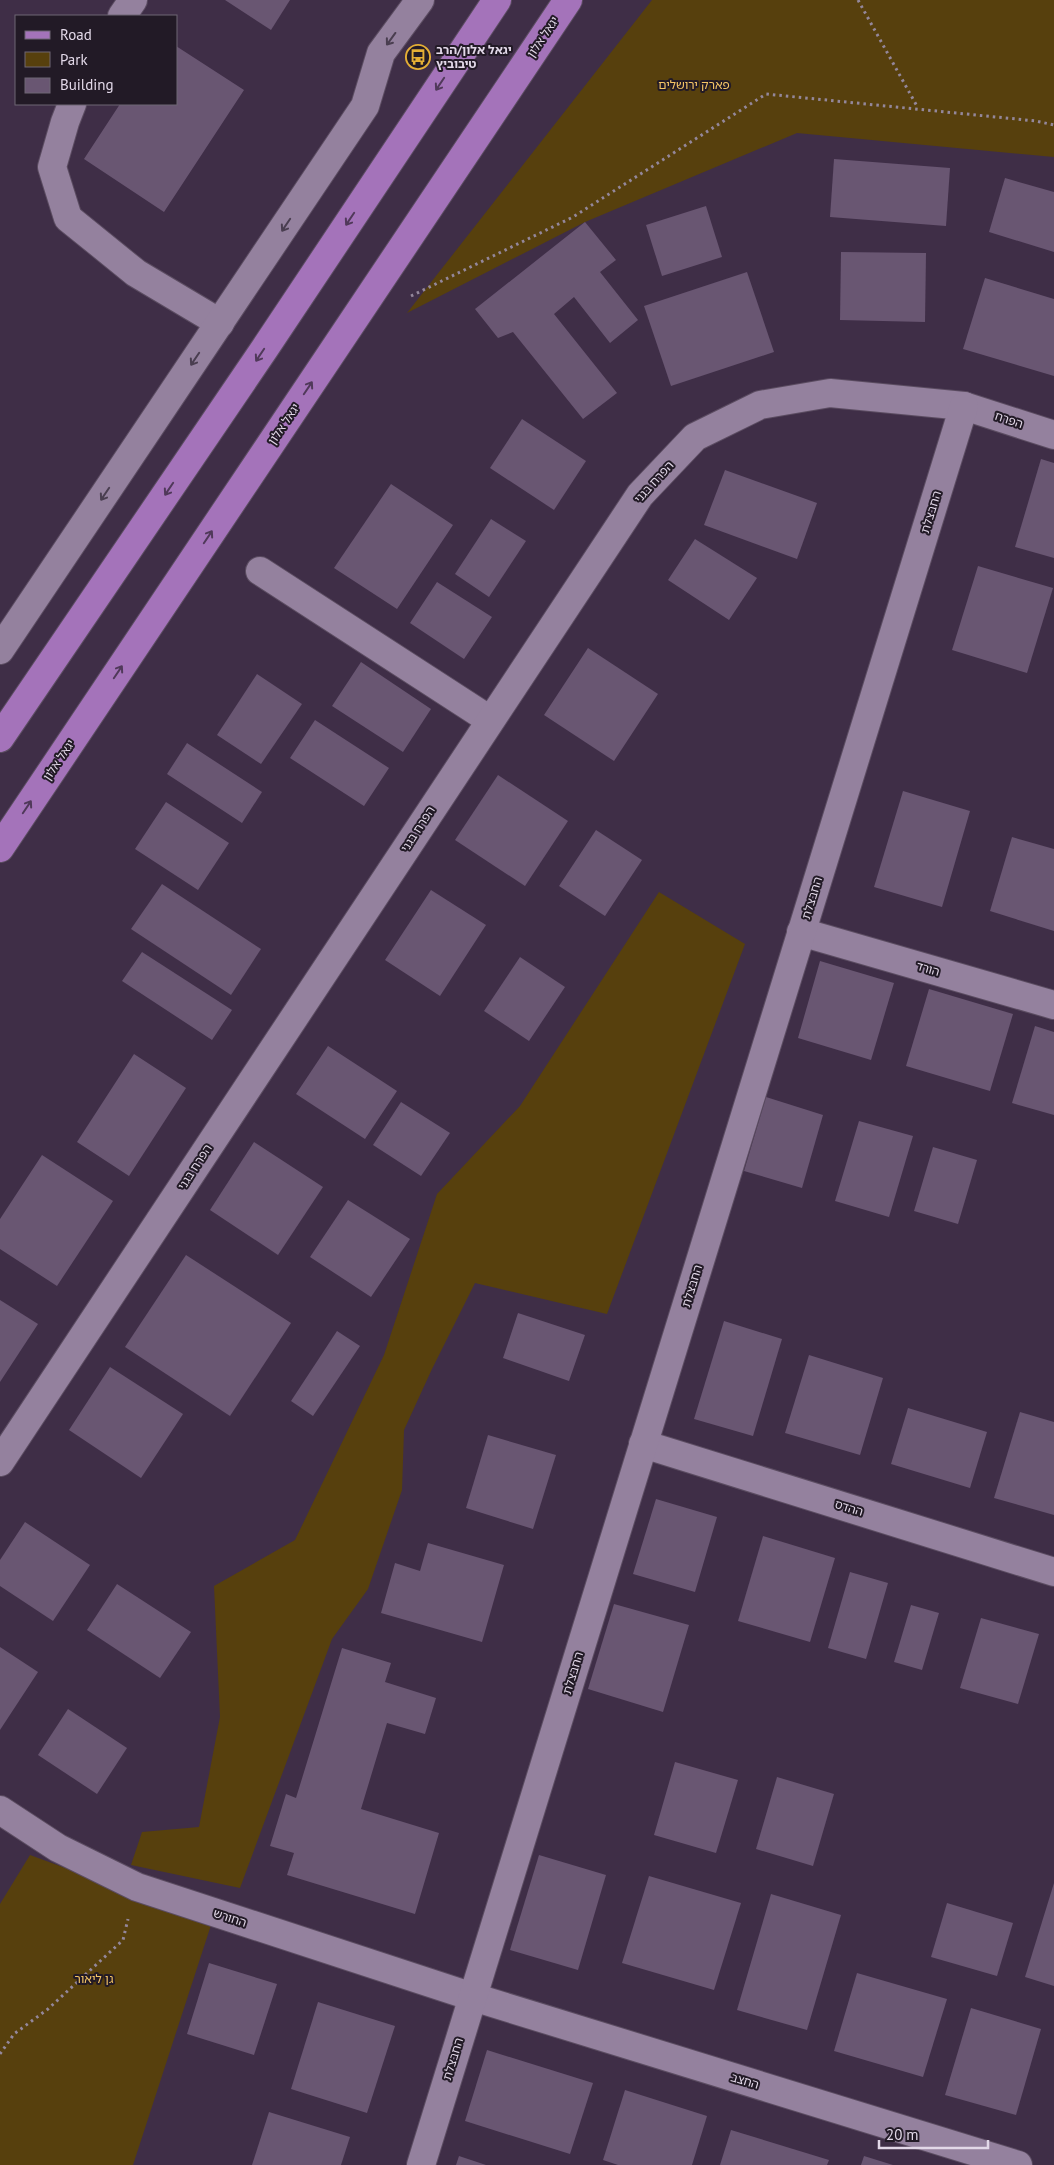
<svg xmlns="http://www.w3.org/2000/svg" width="1054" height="2165" font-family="'PT Sans','Noto Sans Hebrew',sans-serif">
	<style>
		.green { fill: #57400d }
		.building { fill: #695672 }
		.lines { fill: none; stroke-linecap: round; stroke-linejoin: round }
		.minor-casing { stroke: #5b4c61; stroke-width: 30 }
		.major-casing { stroke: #5b4c61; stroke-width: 30 }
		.path { stroke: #94879b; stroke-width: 3; stroke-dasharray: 2.5 4; stroke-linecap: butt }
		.minor { stroke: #94819e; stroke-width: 28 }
		.major { stroke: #a473ba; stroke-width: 28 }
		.oneway { stroke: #4a3e50 }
		.oneway2 { stroke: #50395a }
		.labels { text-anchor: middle; stroke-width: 4; stroke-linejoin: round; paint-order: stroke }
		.street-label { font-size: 12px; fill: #e2d8e8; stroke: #221a26 }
		.poi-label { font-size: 12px; font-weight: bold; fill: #e2d8e8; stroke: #221a26; text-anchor: start }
		.park-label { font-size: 12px; fill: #f5c565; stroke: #221a26 }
	</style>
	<rect width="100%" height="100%" fill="#3f2e47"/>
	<g class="green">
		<path d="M 652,0 L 1054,0 L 1054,157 L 797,133 L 585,222 L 407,313 Z"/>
		<path d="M 659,892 L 745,944 L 607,1314 L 475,1283 L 432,1369 L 404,1430 L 402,1490 L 368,1589 L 332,1639 L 240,1888 L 131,1865 L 142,1832 L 199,1827 L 220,1717 L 214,1586 L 295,1540 L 384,1355 L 437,1194 L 520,1106 Z"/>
		<path d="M 30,1855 L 212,1922 L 133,2165 L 0,2165 L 0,1904 Z"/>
	</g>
	<g class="building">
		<path d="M 225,0 L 290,0 L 271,30 Z"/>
		<path d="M 176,46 L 244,90 L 164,212 L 84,159 L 120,104 L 176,104 Z"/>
		<path d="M 834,159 L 950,168 L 946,226 L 830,217 Z"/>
		<path d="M 1005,178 L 1054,192 L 1054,252 L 989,232 Z"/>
		<path d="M 706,206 L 722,257 L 662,276 L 646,225 Z"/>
		<path d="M 585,222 L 616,260 L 600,272 L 638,320 L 610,343 L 574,297 L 554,314 L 617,393 L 583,419 L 513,332 L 498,338 L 475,309 Z"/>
		<path d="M 841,252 L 926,253 L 925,322 L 840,320 Z"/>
		<path d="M 747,272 L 774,352 L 671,386 L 644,306 Z"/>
		<path d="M 985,278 L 1054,299 L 1054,376 L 963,349 Z"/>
		<path d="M 522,419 L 586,461 L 554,510 L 490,468 Z"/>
		<path d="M 1041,459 L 1054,463 L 1054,558 L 1015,547 Z"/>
		<path d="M 725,470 L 817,503 L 797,559 L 704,525 Z"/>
		<path d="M 391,484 L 453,525 L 397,609 L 334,568 Z"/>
		<path d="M 491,519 L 526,541 L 489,597 L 455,574 Z"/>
		<path d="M 695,539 L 757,578 L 729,620 L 668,580 Z"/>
		<path d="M 978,566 L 1053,588 L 1027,673 L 952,650 Z"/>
		<path d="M 437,582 L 492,617 L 464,659 L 410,623 Z"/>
		<path d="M 588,648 L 658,694 L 614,761 L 544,715 Z"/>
		<path d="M 361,662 L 431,709 L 403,752 L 332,706 Z"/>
		<path d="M 257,674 L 302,704 L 261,764 L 217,735 Z"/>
		<path d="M 315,720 L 389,768 L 364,806 L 290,758 Z"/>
		<path d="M 187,743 L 262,792 L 242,823 L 167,774 Z"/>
		<path d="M 498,775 L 568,821 L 525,886 L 455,840 Z"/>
		<path d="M 903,791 L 970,811 L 942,907 L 874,887 Z"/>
		<path d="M 166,802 L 229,843 L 198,890 L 135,849 Z"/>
		<path d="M 596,830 L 642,860 L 605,916 L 559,886 Z"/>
		<path d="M 1012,837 L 1054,849 L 1054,931 L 990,911 Z"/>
		<path d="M 162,884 L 261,949 L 231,995 L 131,929 Z"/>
		<path d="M 431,890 L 486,925 L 440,996 L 385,960 Z"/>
		<path d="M 142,952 L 232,1010 L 212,1040 L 122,981 Z"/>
		<path d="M 520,957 L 565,987 L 529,1041 L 484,1011 Z"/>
		<path d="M 820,961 L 894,983 L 871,1060 L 798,1038 Z"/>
		<path d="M 929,989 L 1013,1014 L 990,1091 L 906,1066 Z"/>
		<path d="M 1035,1026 L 1054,1032 L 1054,1115 L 1012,1103 Z"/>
		<path d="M 328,1046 L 397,1091 L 365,1139 L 296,1094 Z"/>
		<path d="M 134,1054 L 186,1088 L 129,1176 L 77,1142 Z"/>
		<path d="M 766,1097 L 823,1115 L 802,1188 L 744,1171 Z"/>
		<path d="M 401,1102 L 450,1133 L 421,1176 L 373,1145 Z"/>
		<path d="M 859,1121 L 913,1136 L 889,1217 L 835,1201 Z"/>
		<path d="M 254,1142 L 323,1187 L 278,1255 L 210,1210 Z"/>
		<path d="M 933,1147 L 977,1160 L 958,1224 L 914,1211 Z"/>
		<path d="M 42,1155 L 113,1201 L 57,1286 L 0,1249 L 0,1219 Z"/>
		<path d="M 348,1200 L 410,1239 L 371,1297 L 310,1257 Z"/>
		<path d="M 186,1255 L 291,1323 L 230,1416 L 125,1347 Z"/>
		<path d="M 0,1300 L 38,1324 L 0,1382 Z"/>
		<path d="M 518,1313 L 585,1335 L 569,1381 L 503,1358 Z"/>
		<path d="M 724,1321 L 782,1339 L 753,1436 L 694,1419 Z"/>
		<path d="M 337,1331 L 360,1346 L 313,1416 L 291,1401 Z"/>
		<path d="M 809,1355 L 883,1378 L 860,1455 L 785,1433 Z"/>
		<path d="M 110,1367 L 183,1414 L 141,1478 L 69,1430 Z"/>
		<path d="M 908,1408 L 987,1432 L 970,1488 L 891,1464 Z"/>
		<path d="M 1020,1412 L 1054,1422 L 1054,1515 L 994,1498 Z"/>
		<path d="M 488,1435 L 556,1455 L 533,1529 L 466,1508 Z"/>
		<path d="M 656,1499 L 717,1517 L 695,1592 L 633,1574 Z"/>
		<path d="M 25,1522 L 90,1565 L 53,1621 L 0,1586 L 0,1560 Z"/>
		<path d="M 763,1536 L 835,1558 L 810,1642 L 738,1621 Z"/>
		<path d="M 428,1543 L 504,1565 L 482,1642 L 381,1613 L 395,1563 L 420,1571 Z"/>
		<path d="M 850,1572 L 888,1583 L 866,1659 L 828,1648 Z"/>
		<path d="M 117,1584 L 191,1632 L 160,1678 L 87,1630 Z"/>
		<path d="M 614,1604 L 689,1625 L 663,1712 L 588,1689 Z"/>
		<path d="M 911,1605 L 939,1613 L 922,1670 L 894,1662 Z"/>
		<path d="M 981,1618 L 1039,1634 L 1018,1704 L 960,1688 Z"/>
		<path d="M 0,1647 L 38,1672 L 0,1730 Z"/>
		<path d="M 342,1648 L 391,1663 L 385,1682 L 436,1698 L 425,1734 L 387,1723 L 361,1809 L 439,1833 L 415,1914 L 287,1875 L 294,1853 L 270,1846 L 286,1794 L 296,1798 Z"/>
		<path d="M 68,1709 L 127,1748 L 97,1794 L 38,1755 Z"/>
		<path d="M 675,1762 L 738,1780 L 716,1853 L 654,1835 Z"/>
		<path d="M 777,1777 L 834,1794 L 813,1866 L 756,1849 Z"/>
		<path d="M 539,1855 L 606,1875 L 578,1970 L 510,1950 Z"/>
		<path d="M 649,1876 L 741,1903 L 714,1990 L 622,1963 Z"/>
		<path d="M 1054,1883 L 1054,1986 L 1025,1977 Z"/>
		<path d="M 771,1894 L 841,1915 L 807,2030 L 737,2010 Z"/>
		<path d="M 947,1903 L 1013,1923 L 997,1976 L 931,1957 Z"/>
		<path d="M 209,1963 L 277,1984 L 254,2055 L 187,2034 Z"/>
		<path d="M 857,1973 L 947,1999 L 923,2077 L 834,2051 Z"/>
		<path d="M 318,2002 L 395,2026 L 367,2113 L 291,2089 Z"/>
		<path d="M 971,2008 L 1041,2029 L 1016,2115 L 945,2095 Z"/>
		<path d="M 487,2050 L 593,2083 L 570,2154 L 465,2121 Z"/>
		<path d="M 625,2090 L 707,2116 L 692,2165 L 618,2165 L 603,2160 Z"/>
		<path d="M 269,2112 L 350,2137 L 341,2165 L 252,2165 Z"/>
		<path d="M 731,2130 L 829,2160 L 827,2165 L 720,2165 Z"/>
		<path d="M 459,2156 L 486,2165 L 456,2165 Z"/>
		<path d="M 864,2156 L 893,2165 L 861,2165 Z"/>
	</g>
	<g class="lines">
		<defs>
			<g id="minor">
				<path d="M 122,16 L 133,0"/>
				<path d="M 72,104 L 65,122 L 52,167 L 68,218 L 136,273 L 220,323"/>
				<path d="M 260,571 L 490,720"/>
				<path d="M 0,650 L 365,106 L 381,53 L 420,0"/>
				<path d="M 801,932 L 1054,1005"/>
				<path d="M 643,1444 L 1054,1572"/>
				<path d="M 0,1462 L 640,495 L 695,437 L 760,405 L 830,393 L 964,406 L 1054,435"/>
				<path d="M 0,1810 L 58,1848 L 137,1887 L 473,1997 L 1018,2165"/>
				<path d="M 421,2165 L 964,406"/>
			</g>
			<g id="major">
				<path d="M 0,738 L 265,348 L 497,0"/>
				<path d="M 0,848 L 568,0"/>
			</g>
		</defs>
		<use href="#minor" class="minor-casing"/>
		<use href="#major" class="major-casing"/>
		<g class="path">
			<path d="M 858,0 L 918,108"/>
			<path d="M 411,296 L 573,217 L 766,94 L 1036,121 L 1054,125"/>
			<path d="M 0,2054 L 14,2034 L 48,2009 L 123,1940 L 128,1919"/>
		</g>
		<use href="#minor" class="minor"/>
		<use href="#major" class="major"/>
	</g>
	<defs><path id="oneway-shaft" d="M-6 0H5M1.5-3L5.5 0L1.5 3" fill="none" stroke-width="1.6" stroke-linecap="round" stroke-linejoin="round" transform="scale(1.25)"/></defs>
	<g class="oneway">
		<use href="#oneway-shaft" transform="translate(391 39) rotate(126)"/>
		<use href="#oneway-shaft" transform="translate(286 225) rotate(124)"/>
		<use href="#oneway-shaft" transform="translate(195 359) rotate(124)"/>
		<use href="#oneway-shaft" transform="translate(105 494) rotate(124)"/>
	</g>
	<g class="oneway2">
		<use href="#oneway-shaft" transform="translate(440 84) rotate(124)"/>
		<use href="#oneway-shaft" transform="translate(350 219) rotate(124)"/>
		<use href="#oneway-shaft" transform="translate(260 355) rotate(124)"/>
		<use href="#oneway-shaft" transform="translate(308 388) rotate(-56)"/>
		<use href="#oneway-shaft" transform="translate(169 489) rotate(124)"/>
		<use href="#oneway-shaft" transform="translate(208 537) rotate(-56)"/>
		<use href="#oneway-shaft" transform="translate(118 672) rotate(-56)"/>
		<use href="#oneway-shaft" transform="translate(27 807) rotate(-56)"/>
	</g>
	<defs>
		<symbol id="bus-ring" viewBox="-11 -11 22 22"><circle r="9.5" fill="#221a26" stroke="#e4ae35" stroke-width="1.5"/><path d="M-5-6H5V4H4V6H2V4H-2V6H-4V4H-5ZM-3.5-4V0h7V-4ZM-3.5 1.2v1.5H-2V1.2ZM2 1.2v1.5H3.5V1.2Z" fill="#e4ae35"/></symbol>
	</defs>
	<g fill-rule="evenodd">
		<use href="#bus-ring" x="404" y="43" width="28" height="28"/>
	</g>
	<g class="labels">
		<g class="street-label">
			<text transform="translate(543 37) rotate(-56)" y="4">יגאל אלון</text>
			<text transform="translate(1009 420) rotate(18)" y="4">הפרח</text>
			<text transform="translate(284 424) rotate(-56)" y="4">יגאל אלון</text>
			<text transform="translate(654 482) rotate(-48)" y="4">הפרח בגני</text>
			<text transform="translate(931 512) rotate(-73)" y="4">החבצלת</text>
			<text transform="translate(59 760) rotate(-56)" y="4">יגאל אלון</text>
			<text transform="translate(418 829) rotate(-57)" y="4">הפרח בגני</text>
			<text transform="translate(812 898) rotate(-73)" y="4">החבצלת</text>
			<text transform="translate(928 969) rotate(16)" y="4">הורד</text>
			<text transform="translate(195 1167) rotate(-57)" y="4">הפרח בגני</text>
			<text transform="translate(692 1286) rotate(-73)" y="4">החבצלת</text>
			<text transform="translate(849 1508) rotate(17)" y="4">ההדס</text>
			<text transform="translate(573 1673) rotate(-73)" y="4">החבצלת</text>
			<text transform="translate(230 1918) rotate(18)" y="4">החורש</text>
			<text transform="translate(453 2059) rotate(-73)" y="4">החבצלת</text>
			<text transform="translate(745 2081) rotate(17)" y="4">החצב</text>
		</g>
		<g class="poi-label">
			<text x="436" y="54">יגאל אלון/הרב<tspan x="436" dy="14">טיבוביץ</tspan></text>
		</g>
		<g class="park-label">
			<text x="694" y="89">פארק ירושלים</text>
			<text x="94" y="1983">גן ליאור</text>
		</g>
	</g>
	<rect x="15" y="15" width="162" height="90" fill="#221a26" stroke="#6f6674"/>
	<rect x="25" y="31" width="25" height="8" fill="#a473ba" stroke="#6f6674"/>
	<text x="60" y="40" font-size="15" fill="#e2d8e8">Road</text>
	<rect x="25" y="52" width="25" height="15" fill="#57400d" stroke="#6f6674"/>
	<text x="60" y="65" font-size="15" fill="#e2d8e8">Park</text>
	<rect x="25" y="78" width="25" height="15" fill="#695672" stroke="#6f6674"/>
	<text x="60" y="90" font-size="15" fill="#e2d8e8">Building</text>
	<path d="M879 2140v8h109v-8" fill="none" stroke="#e2d8e8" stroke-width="2.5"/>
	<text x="886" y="2140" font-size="15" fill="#e2d8e8" stroke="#221a26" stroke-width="4" paint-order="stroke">20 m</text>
</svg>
